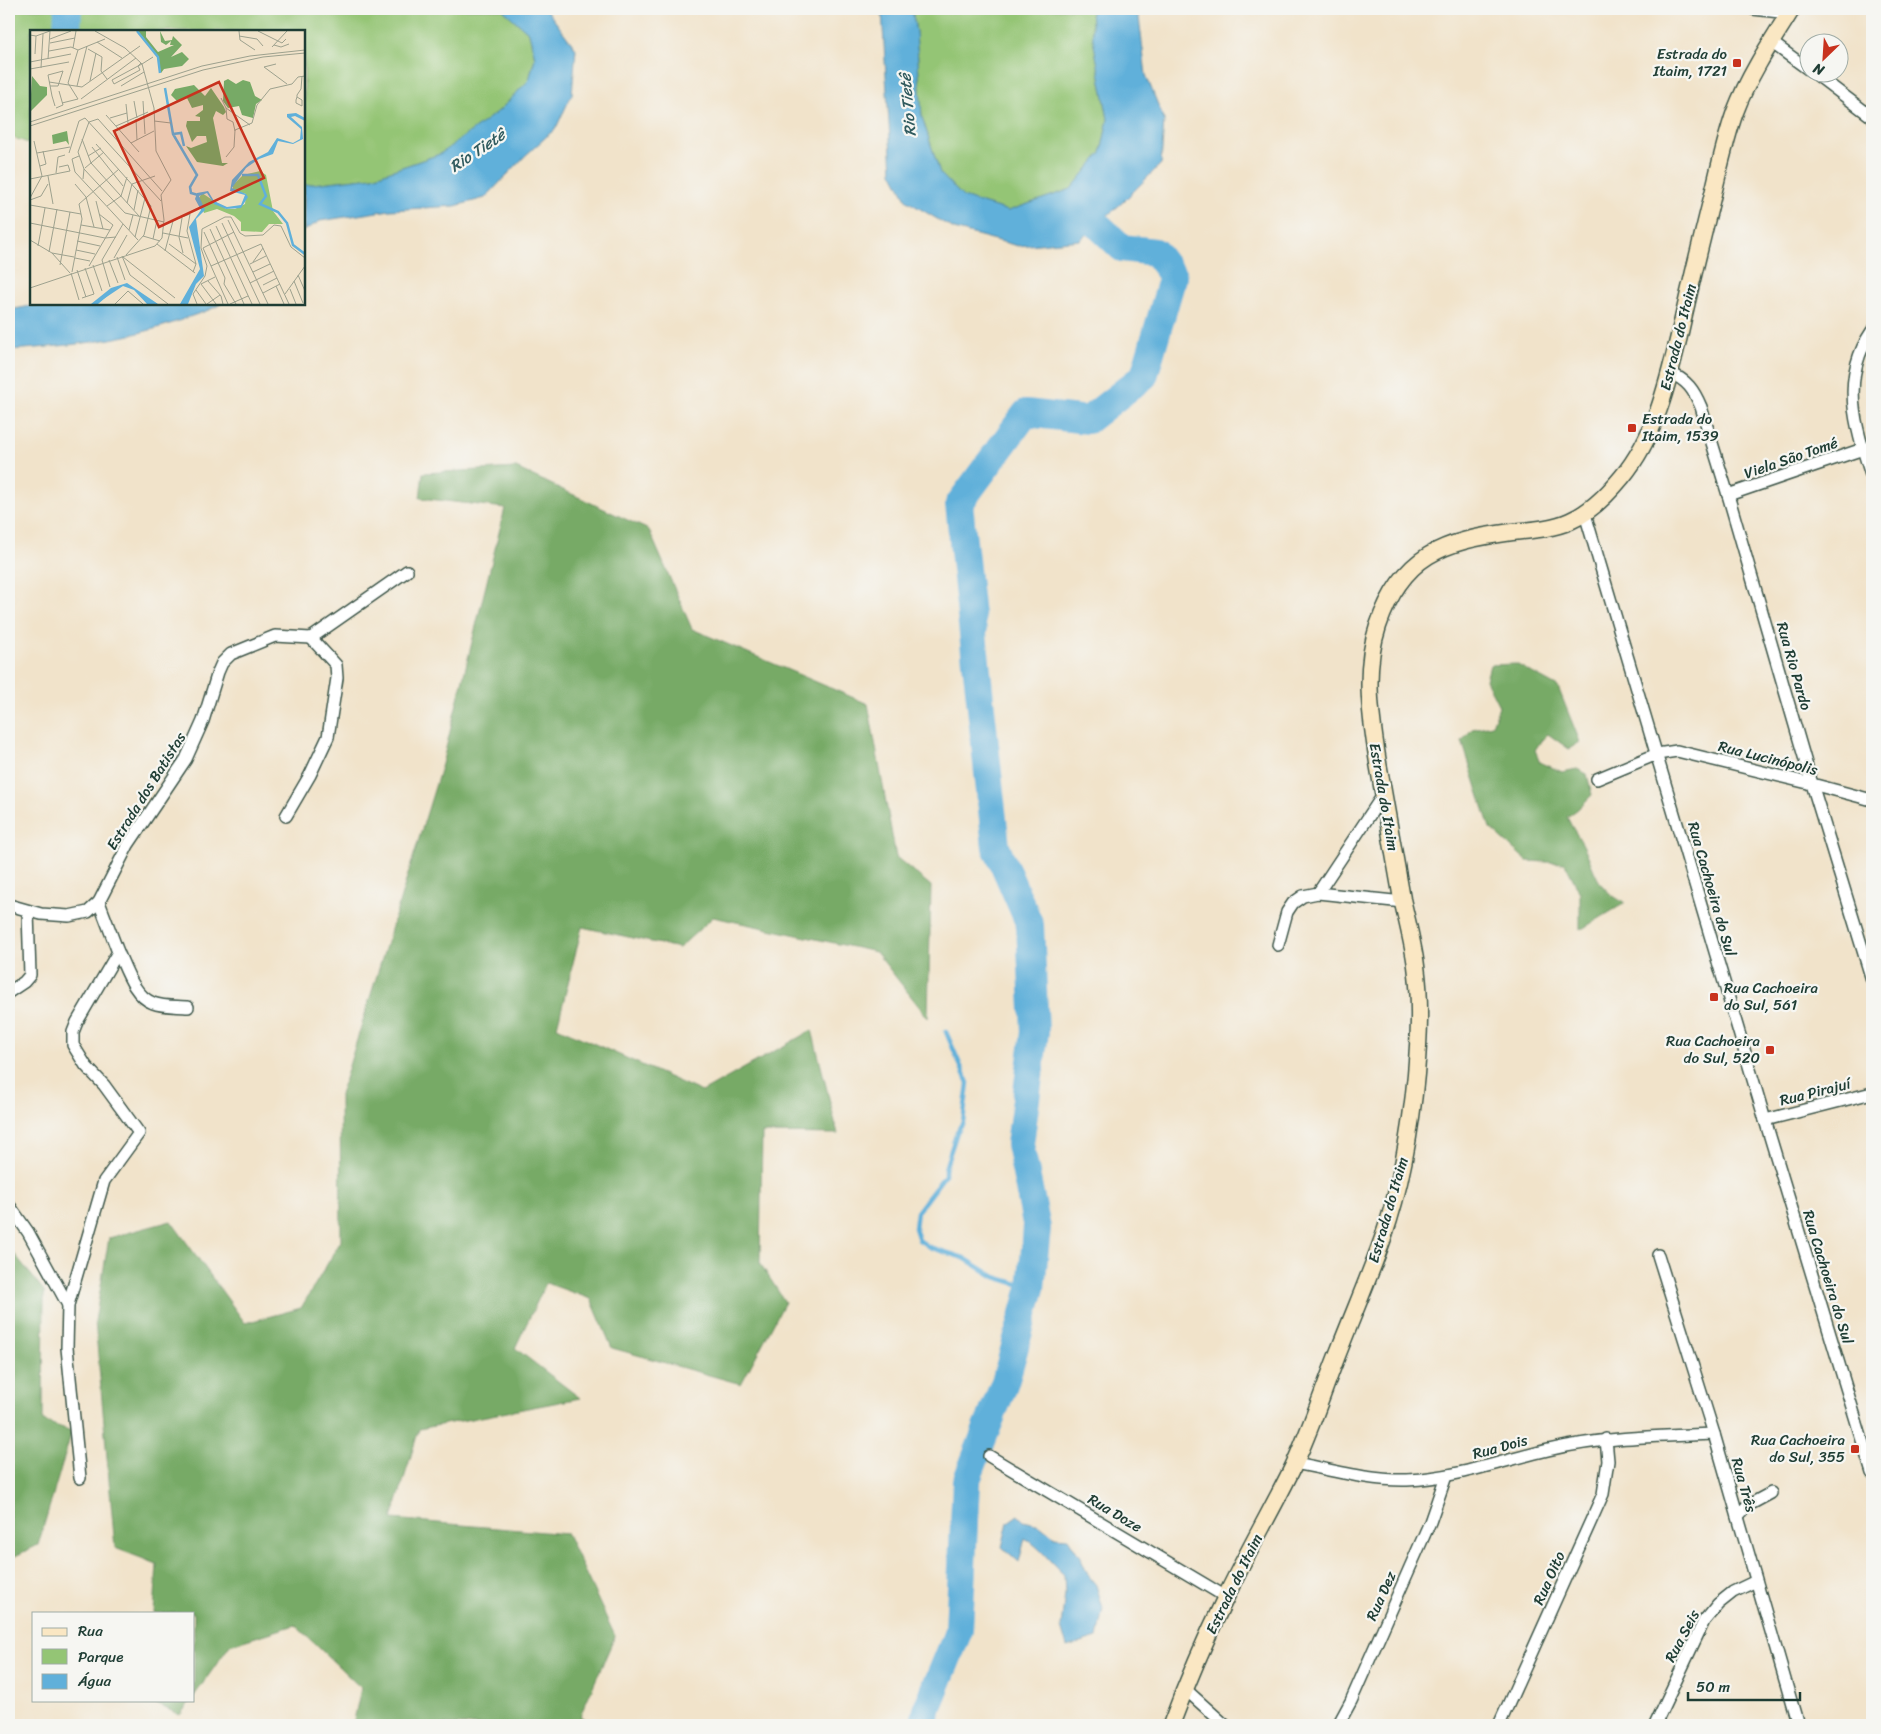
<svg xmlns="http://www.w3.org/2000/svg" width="1881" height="1734" font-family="Sriracha,sans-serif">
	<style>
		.green { fill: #94c575; stroke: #5a8154 }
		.forest { fill: #7a6; stroke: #4b744d }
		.water { fill: #60b0da; stroke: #407687 }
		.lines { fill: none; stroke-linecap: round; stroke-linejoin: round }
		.stream { stroke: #60b0da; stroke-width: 4.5 }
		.river { stroke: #60b0da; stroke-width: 28 }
		.street-casing { stroke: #3e564a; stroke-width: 14 }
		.secondary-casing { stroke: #3e564a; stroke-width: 19 }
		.street { stroke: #fff; stroke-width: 11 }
		.secondary { stroke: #fae7c3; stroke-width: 16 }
		.poi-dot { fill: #c8321e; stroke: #f6f6f2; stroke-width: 2 }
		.labels { text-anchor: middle; stroke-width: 4.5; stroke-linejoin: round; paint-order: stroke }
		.poi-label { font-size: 15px; fill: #1f3d34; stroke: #f6f6f2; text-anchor: end }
		.street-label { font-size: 15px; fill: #1f3d34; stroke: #f6f6f2 }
		.water-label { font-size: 16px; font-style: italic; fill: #2f5a5e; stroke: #f6f6f2 }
		.inset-river { fill: none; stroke: #60b0da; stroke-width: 2.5 }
		.inset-road { fill: none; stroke: #9da18e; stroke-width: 1 }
		.view { fill: #c8321e; fill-opacity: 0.15; stroke: #c8321e; stroke-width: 2.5 }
		.inset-edge { fill: none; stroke: #1f3d34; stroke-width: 2.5 }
	</style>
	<rect width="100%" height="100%" fill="#f6f6f2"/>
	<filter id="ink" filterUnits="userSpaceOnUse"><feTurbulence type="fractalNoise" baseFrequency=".02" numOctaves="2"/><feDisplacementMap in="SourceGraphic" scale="10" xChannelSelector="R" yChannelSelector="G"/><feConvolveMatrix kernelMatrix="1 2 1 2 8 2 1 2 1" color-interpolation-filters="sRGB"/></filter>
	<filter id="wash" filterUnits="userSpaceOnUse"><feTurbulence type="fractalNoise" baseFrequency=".0096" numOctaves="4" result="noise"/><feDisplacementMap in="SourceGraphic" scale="20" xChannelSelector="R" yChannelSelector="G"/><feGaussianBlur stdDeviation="1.12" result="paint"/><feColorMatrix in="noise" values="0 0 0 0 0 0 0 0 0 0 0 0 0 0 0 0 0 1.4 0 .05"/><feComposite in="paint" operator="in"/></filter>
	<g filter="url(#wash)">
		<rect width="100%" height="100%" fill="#f1e3ca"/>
		<g class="green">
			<path d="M 9,9 L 502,9 L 529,33 L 535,58 L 529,80 L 500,110 L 440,154 L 373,177 L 304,185 L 304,31 L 31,31 L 31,144 L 9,136 Z"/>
			<path d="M 912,9 L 1091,9 L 1093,39 L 1108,119 L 1101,153 L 1071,189 L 1008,211 L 963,197 L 940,173 L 922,117 L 916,32 Z"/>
		</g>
		<g class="forest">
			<path d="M 516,468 L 649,530 L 692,629 L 868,704 L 896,857 L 931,886 L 928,1018 L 876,952 L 713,917 L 679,948 L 582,927 L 557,1027 L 702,1092 L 812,1030 L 838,1134 L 762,1133 L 760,1263 L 785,1302 L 741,1384 L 612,1348 L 591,1299 L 546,1283 L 515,1348 L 580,1398 L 419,1429 L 392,1519 L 567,1534 L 615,1636 L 580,1716 L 593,1725 L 353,1725 L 361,1688 L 295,1625 L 230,1645 L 194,1696 L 194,1613 L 154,1613 L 157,1564 L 115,1548 L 95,1321 L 109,1238 L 171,1221 L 245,1323 L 301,1308 L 341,1241 L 340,1095 L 442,764 L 505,508 L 420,498 L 423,473 Z"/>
			<path d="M 1516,664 L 1558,687 L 1580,742 L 1569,749 L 1548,734 L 1541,741 L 1535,750 L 1540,762 L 1562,772 L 1577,769 L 1587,774 L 1592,795 L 1578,809 L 1567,817 C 1572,829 1581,839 1586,851 C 1597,877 1598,889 1625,903 L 1580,930 L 1580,893 L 1565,863 L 1527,861 L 1490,828 L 1462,741 L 1472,729 L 1492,725 L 1499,706 L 1486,680 L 1490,665 Z"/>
			<path d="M 9,1247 L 44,1291 L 43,1421 L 72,1431 L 38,1545 L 9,1559 Z"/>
			<path d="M 148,1700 L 191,1700 L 180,1715 Z"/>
		</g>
		<g class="water">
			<path d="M 502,9 L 546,9 L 576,49 L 572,94 L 556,128 L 526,155 L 485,198 L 455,206 L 390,210 L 320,221 L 304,231 L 304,185 L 373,177 L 440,154 L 500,110 L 529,80 L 535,58 L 529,33 Z"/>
			<path d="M 880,9 L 912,9 L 916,32 L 922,117 L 940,173 L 963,197 L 1008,211 L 1071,189 L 1101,153 L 1108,119 L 1093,39 L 1091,9 L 1138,9 L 1146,75 L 1164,120 L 1161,164 L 1124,201 L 1080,240 L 1018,246 L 954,229 L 907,201 L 892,172 L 882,12 Z"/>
			<path d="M 42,304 L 221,304 C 211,310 200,313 189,317 C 132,340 70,346 9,350 L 9,310 Z"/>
			<path d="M 1018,1515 L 1024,1521 L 1040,1525 L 1055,1537 L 1068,1538 L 1080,1557 L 1088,1575 L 1096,1585 L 1103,1608 L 1097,1638 L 1067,1647 L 1061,1627 L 1065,1593 L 1064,1575 C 1050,1562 1040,1547 1025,1538 L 1019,1562 L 1002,1547 L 1008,1522 Z"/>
		</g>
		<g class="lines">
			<path class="stream" d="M 946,1032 L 968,1083 L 963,1122 L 957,1132 L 951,1150 L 945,1169 L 945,1175 L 917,1212 L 915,1228 L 919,1240 L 929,1247 L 964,1258 L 995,1277 L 1031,1288"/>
			<g class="river">
				<path d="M 67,31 L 68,9"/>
				<path d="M 923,1725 L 928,1706 L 959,1630 L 966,1482 L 1006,1379 L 1031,1288 L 1037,1228 L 1020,1144 L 1035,1032 L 1030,925 L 996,847 L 959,504 L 1026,413 L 1088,420 L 1144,376 L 1173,276 L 1155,252 L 1122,248 L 1086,214"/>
			</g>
		</g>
	</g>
	<g filter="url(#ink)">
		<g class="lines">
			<defs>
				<g id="street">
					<path d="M 1753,9 L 1789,13"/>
					<path d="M 1771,42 L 1808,69"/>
					<path d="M 1813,72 L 1872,117"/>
					<path d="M 1872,331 C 1839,379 1856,428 1872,478"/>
					<path d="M 1670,373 C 1687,380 1694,390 1701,407 L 1728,495 L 1812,784 L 1872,980"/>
					<path d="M 1728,495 L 1863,449"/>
					<path d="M 1585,514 L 1765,1120 L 1872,1473"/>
					<path d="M 1597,779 L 1657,754 L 1677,751 L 1812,784 L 1872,800"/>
					<path d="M 286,816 L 310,775 L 328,737 L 337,678 L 336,665 L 311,638"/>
					<path d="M 1318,893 L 1383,795"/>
					<path d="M 9,905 L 41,914 L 69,916 L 88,912 L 99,902 L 128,845 L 186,759 L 203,721 L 218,672 L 222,663 L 231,654 L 275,636 L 311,638 L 407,571"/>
					<path d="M 1278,945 L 1287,912 L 1293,903 L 1303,896 L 1318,893 L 1403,902"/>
					<path d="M 118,952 C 126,969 134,996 153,1003 C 163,1007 177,1006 188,1007"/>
					<path d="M 9,992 L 24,982 L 30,975 L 28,912"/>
					<path d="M 1765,1120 L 1872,1093"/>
					<path d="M 9,1205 L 28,1232 L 68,1305"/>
					<path d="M 1658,1255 L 1714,1434 L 1798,1725"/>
					<path d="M 989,1456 L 1226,1597"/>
					<path d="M 1295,1463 C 1332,1470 1369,1481 1407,1480 C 1456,1478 1501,1461 1548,1450 C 1603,1437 1658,1436 1714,1434"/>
					<path d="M 80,1478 L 67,1348 L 68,1305 L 104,1181 L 139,1133 L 104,1085 L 86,1066 L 73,1045 L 73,1032 L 77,1022 L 118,952 L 99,902"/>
					<path d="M 1738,1516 L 1747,1506 L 1771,1493"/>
					<path d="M 1184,1688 L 1225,1725"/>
					<path d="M 1338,1725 L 1351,1701 L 1430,1522 L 1446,1476"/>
					<path d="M 1499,1725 L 1603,1494 L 1608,1461 L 1606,1439"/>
					<path d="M 1655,1725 L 1704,1621 L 1718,1604 L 1733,1592 L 1756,1581"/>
				</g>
				<path id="secondary" d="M 1171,1725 C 1187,1682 1205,1640 1225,1599 C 1246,1554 1271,1512 1293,1467 C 1311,1429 1324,1388 1340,1348 C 1354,1312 1370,1275 1383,1238 C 1401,1186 1411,1129 1416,1074 C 1419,1038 1421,1002 1416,966 C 1413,943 1407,921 1402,899 C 1394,853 1386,808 1378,763 C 1371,717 1363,671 1378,626 C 1402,555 1443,541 1512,532 C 1532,530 1552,529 1570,521 C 1591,512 1608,494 1622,477 C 1656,436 1668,382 1680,332 C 1690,287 1701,242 1712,198 C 1719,169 1725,140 1735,112 C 1749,75 1771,42 1792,9"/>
			</defs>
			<use href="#street" class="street-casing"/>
			<use href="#secondary" class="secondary-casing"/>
			<use href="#street" class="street"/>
			<use href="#secondary" class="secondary"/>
		</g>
	</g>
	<g class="poi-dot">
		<rect x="1732" y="58" width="10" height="10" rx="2.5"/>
		<rect x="1627" y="423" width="10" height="10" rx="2.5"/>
		<rect x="1709" y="992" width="10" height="10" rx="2.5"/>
		<rect x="1765" y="1045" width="10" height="10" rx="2.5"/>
		<rect x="1850" y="1444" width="10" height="10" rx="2.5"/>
	</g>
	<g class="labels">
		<g class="poi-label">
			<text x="1727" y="59">Estrada do<tspan x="1727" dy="17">Itaim, 1721</tspan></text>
			<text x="1642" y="424" text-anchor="start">Estrada do<tspan x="1642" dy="17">Itaim, 1539</tspan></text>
			<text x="1724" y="993" text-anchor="start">Rua Cachoeira<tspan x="1724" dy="17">do Sul, 561</tspan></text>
			<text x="1760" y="1046">Rua Cachoeira<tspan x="1760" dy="17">do Sul, 520</tspan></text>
			<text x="1845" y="1445">Rua Cachoeira<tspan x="1845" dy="17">do Sul, 355</tspan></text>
		</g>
		<g class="street-label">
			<text transform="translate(1678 337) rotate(-76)" y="5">Estrada do Itaim</text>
			<text transform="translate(1791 458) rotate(-19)" y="5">Viela São Tomé</text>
			<text transform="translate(1794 666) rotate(74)" y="5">Rua Rio Pardo</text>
			<text transform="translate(1768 758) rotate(14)" y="5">Rua Lucinópolis</text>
			<text transform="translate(146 791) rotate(-58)" y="5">Estrada dos Batistas</text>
			<text transform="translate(1384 797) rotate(80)" y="5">Estrada do Itaim</text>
			<text transform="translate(1712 889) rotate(74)" y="5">Rua Cachoeira do Sul</text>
			<text transform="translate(1815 1092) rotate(-14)" y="5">Rua Pirajuí</text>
			<text transform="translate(1388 1210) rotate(-74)" y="5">Estrada do Itaim</text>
			<text transform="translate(1828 1277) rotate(73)" y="5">Rua Cachoeira do Sul</text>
			<text transform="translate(1500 1447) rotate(-15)" y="5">Rua Dois</text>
			<text transform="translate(1744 1485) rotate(74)" y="5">Rua Três</text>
			<text transform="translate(1115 1513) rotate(31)" y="5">Rua Doze</text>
			<text transform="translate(1549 1578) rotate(-66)" y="5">Rua Oito</text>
			<text transform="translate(1234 1584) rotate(-64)" y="5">Estrada do Itaim</text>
			<text transform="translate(1381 1596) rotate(-66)" y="5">Rua Dez</text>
			<text transform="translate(1682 1636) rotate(-62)" y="5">Rua Seis</text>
		</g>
		<g class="water-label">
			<text transform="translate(907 105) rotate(-95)" y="6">Rio Tietê</text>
			<text transform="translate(477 150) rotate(-34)" y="6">Rio Tietê</text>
		</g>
	</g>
	<g transform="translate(30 30)">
		<rect width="275" height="275" fill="#f1e3ca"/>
		<path d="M 230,141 L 236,145 L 243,181 L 253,194 L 239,194 L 232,202 L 211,201 L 211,192 L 204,186 L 187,179 L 174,183 L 169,168 L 172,163 L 196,179 L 205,179 L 215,174 L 216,164 L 203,160 L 203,155 L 213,145 Z" fill="#94c575"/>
		<path d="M 108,1 L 116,1 L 116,7 L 128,22 L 144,15 L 140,15 L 141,11 L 136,15 L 131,12 L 130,1 L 135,11 L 142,10 L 143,6 L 152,15 L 141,27 L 152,22 L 159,29 L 152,36 L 134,39 L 131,43 L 128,27 ZM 2,46 L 10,56 L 17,57 L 17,65 L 0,82 ZM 198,49 L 206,54 L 213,50 L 220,52 L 225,66 L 232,70 L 226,74 L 223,88 L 212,85 L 209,76 L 198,78 L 193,71 L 194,51 ZM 164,55 L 175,66 L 181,58 L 194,77 L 196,82 L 193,85 L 186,81 L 183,88 L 192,133 L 198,133 L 193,136 L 167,132 L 156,116 L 161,118 L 177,112 L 176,106 L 167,106 L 162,112 L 156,96 L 157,91 L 170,91 L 170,87 L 165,86 L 173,80 L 173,75 L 162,78 L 157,68 L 147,71 L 141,65 L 145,59 ZM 37,101 L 39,115 L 36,111 L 23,114 L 22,105 Z" fill="#7a6"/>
		<path d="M 266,83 L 275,88 L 275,91 L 265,86 L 261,87 L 272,97 L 273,109 L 263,114 L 248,111 L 243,124 L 229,129 L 216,138 L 202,158 L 216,164 L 218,167 L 211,178 L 196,179 L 184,174 L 177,163 L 169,166 L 175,180 L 166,189 L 174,246 L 166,254 L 158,274 L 150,274 L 170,239 L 159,197 L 171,180 L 165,169 L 167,163 L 178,161 L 184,171 L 197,177 L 211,175 L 215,165 L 200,161 L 202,150 L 219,132 L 238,122 L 247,108 L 263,113 L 270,109 L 271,99 L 257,87 L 257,84 ZM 97,253 L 128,274 L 117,274 L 104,260 L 93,256 L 66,274 L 61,274 L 81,258 Z" fill="#60b0da"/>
		<path class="inset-river" d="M 107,1 L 128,27 L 130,43M 135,58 L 143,104 L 167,145 L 160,157 L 161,163 L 168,165M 143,104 L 151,103 L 154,116M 212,145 L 228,145 L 236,166 L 230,174 L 248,182 L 257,193 L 263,215 L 275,224M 66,274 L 79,263"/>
		<path class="inset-road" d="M 209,1 L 210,10 L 225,20M 228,1 L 252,13 L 256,9M 0,5 L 6,6 L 20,1 L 18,29M 209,6 L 227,9 L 233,16M 20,9 L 41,1M 67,12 L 92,28M 20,13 L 45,8M 244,15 L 251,17 L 259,14M 242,17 L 257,1M 43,18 L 46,1M 58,19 L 72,27 L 71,41 L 77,49M 48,20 L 75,9M 19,21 L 41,17 L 48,20M 5,24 L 6,6M 0,32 L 41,24M 111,33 L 108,36 L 110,40 L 84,54 L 82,50 L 108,36 L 112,34 L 123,27M 246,34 L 234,37 L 257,54M 11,38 L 13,4M 0,39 L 39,32M 60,51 L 66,23M 19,52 L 52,57 L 110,16M 38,53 L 48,20M 20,56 L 28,56 L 33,41 L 18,45 L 22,66 L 25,76M 47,56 L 57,16M 91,56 L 114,42M 267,67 L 272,70 L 272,76 L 266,73 L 266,70 L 267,67 L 267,65 L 271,59 L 272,46M 191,68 L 196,78 L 197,89 L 203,92 L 205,101M 51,69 L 106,28M 104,71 L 107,88M 113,71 L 115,104M 32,73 L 48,69 L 38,53M 96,74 L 98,93M 26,78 L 33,75 L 29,61M 196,78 L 220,95M 76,85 L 109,122M 80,88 L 97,83M 106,89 L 107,110M 124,91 L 141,93M 0,92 L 172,36 L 220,26 L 275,20M 59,92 L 68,89 L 132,161M 0,96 L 173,40 L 233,27 L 275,23M 86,96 L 118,82M 52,109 L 61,133 L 109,186M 4,111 L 12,146M 101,113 L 124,101M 66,114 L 121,176 L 114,205 L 96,225M 62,117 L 93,156M 7,123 L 40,117M 39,123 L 49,91 L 55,88 L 131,171M 49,126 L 42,129 L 45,142 L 108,210M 58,126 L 71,118M 196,127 L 204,117 L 205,100 L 222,93 L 227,75 L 240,59 L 262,54 L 268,47 L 275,46M 10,136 L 16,134 L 13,121M 55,138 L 74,122M 54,139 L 95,183M 26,143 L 28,127 L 35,125M 18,146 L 23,174M 0,149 L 40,141 L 38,135 L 29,137M 53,149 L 54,139 L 48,122 L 59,92M 45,154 L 56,167 L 64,197M 0,168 L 12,146M 0,170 L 11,166 L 18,154M 66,171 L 73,199M 97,173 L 102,154 L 125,146M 0,175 L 51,184M 77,176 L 91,166 L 97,147M 104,180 L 108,160M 95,183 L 134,192M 160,184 L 157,201 L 166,234 L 163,242M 152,188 L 149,207 L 153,223M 198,190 L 238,274M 0,193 L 75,208 L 86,207M 192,193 L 230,274M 134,194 L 160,184M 51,195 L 80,200M 186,196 L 222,274M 180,199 L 214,274M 99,200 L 103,185M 174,202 L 195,248 L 194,254 L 206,274M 133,203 L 158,208M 113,206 L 130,211M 105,207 L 115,168M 123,209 L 127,190M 0,210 L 22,223 L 40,243M 47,211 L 70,216M 127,214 L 165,243M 139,214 L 166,234M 8,216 L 15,178M 46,220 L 65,224M 135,221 L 143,191M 19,222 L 27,179M 22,223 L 44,227M 92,226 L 100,245 L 138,274M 87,227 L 95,250M 93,227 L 145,268M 45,228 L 60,231M 84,228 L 97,205M 79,230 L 88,253M 223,232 L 233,218M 220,234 L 236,226M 30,235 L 40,182M 63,235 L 72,261M 59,236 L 83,195 L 69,184M 181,236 L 231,214 L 259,274M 47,240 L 56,267M 42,242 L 52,189 L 49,174 L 89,139M 223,242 L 240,234M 41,243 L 49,270M 268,245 L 275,261M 185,247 L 171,254 L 186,274M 178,251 L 191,266 L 193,274M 264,251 L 273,273M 220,253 L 244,241M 233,255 L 247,248M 246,256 L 254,274M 80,257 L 72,230 L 93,194M 0,258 L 125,216 L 132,208 L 134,190 L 131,165 L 141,150 L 126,121 L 124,78 L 112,34 L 95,18 L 65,1M 260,259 L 266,274M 166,260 L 176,274M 233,263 L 250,254M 255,264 L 275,236M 52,268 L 64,264 L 55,238M 85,274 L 98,261 L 113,274M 167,274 L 163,264 L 175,246 L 177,236 L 171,218 L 172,199 L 195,187 L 201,187 L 210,203 L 215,206 L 233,205 L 244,195 L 251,196 L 261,217 L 275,228M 177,274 L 190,265M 198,274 L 173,218 L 204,202M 200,274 L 218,266"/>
		<path class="view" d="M 189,52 L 234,148 L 129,197 L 84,101 Z"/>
		<rect width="275" height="275" class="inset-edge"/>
	</g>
	<rect width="1881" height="1734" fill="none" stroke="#f6f6f2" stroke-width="30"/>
	<rect x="32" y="1612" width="162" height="90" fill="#f6f6f2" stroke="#a0aca6"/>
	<rect x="42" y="1628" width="25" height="8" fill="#fae7c3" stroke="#a0aca6"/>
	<text x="78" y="1636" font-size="15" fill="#1f3d34">Rua</text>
	<rect x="42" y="1649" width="25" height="15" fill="#94c575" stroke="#a0aca6"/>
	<text x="78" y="1662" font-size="15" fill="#1f3d34">Parque</text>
	<rect x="42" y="1674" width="25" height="15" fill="#60b0da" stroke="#a0aca6"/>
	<text x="78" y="1686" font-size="15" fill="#1f3d34">Água</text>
	<g transform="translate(1824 58) rotate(205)"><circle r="24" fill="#f6f6f2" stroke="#a0aca6"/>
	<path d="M0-4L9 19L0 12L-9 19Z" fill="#c8321e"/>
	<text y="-8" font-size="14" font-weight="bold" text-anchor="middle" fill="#1f3d34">N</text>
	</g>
	<path d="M1688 1692v8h112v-8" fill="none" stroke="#1f3d34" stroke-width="2.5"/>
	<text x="1696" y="1692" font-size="15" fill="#1f3d34" stroke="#f6f6f2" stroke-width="4" paint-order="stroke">50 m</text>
</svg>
